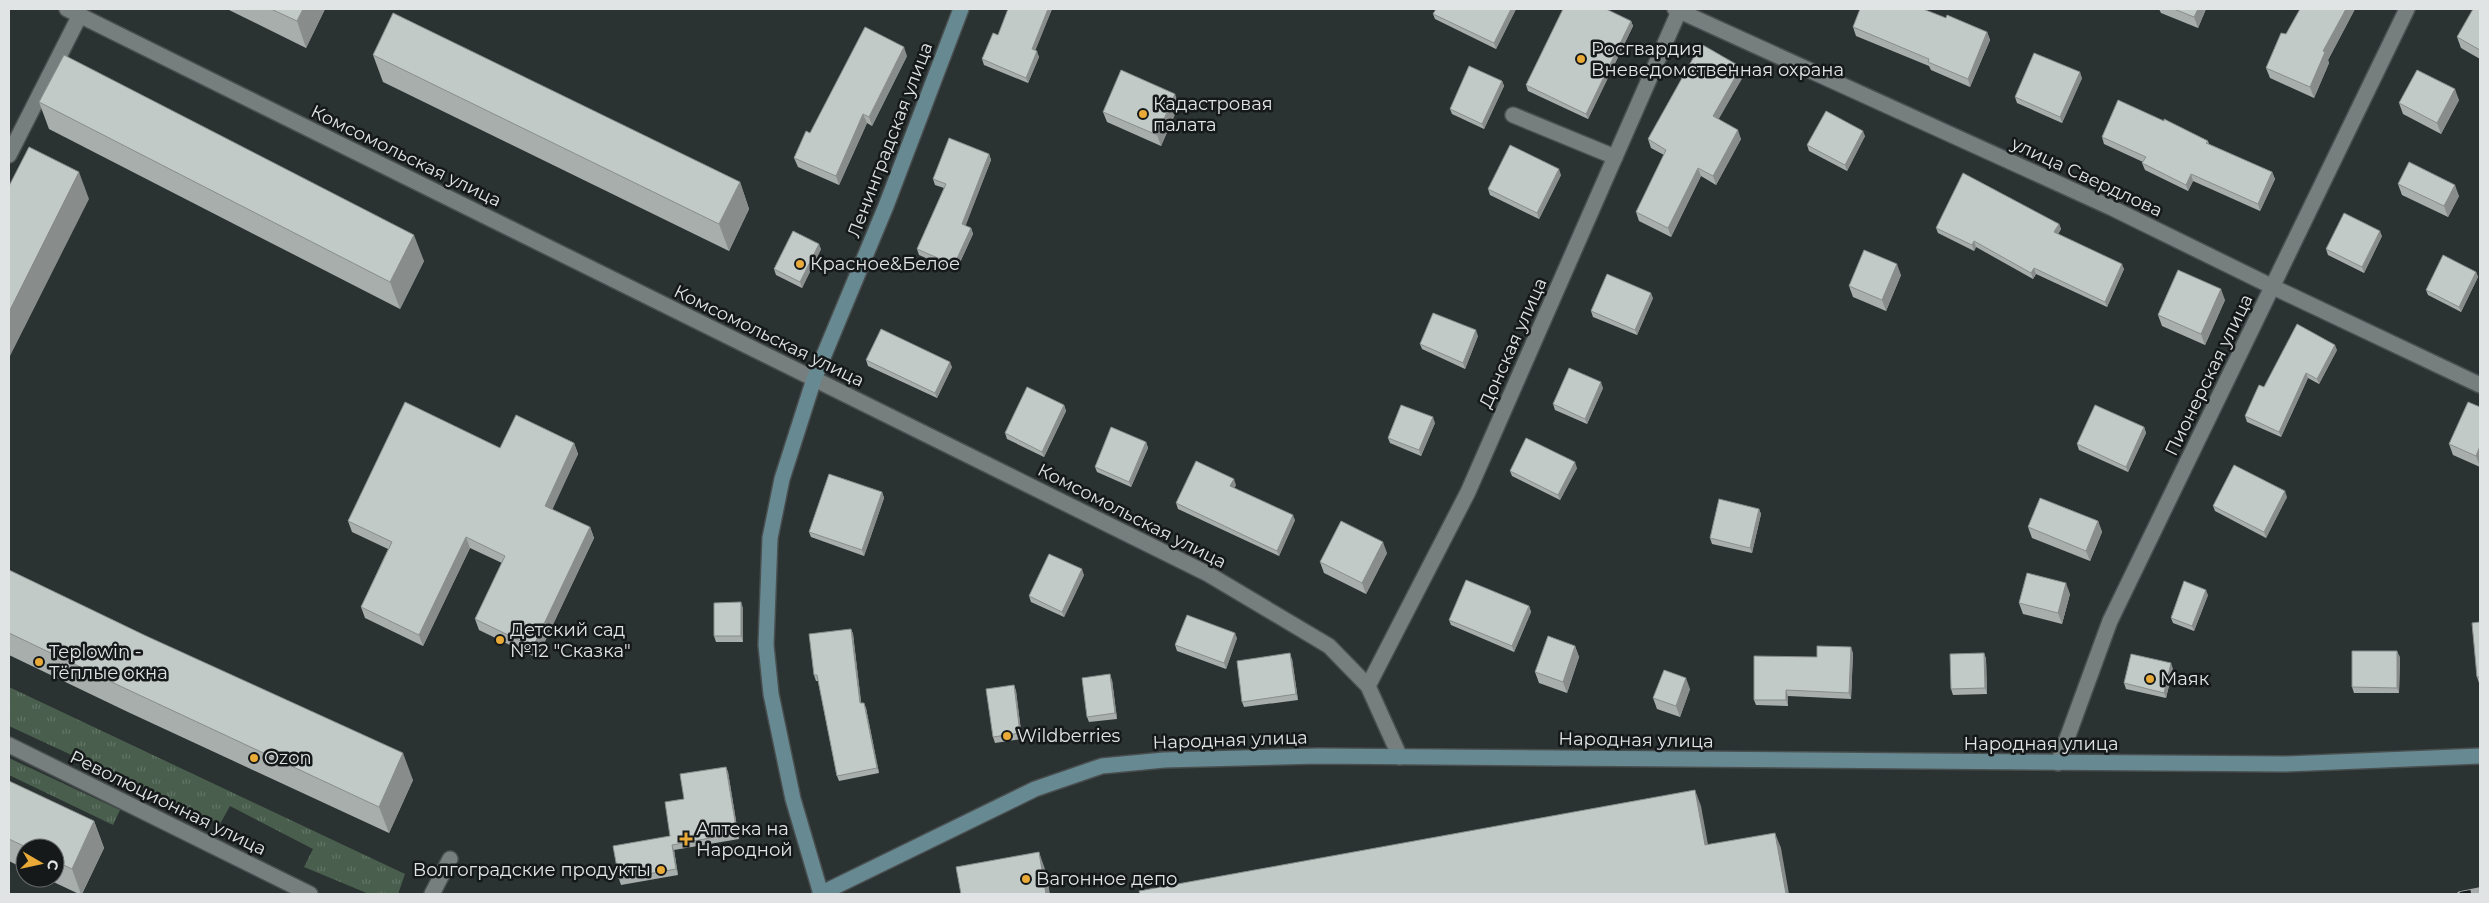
<svg xmlns="http://www.w3.org/2000/svg" width="2489" height="903" font-family="Montserrat,sans-serif">
	<style>
		.grass { fill: url(#grass-tufts) }
		.lines { fill: none; stroke-linecap: round; stroke-linejoin: round }
		.lane-casing { stroke: #494e4f; stroke-width: 18 }
		.street-casing { stroke: #494e4f; stroke-width: 18 }
		.secondary-casing { stroke: #494e4f; stroke-width: 18 }
		.lane { stroke: #767e7e; stroke-width: 15 }
		.street { stroke: #767e7e; stroke-width: 15 }
		.secondary { stroke: #678992; stroke-width: 15 }
		.rail-casing { stroke: #a2a7a7; stroke-width: 5.5 }
		.rail { stroke: #161919; stroke-width: 4; stroke-dasharray: 11; stroke-linecap: butt }
		.wall { fill: #a7aeab }
		.shaded-wall { fill: #888d8b }
		.building { fill: #c2cac7; stroke: #888d8b }
		.poi-dot { fill: #e9aa38; stroke: #161919; stroke-width: 2 }
		.labels { text-anchor: middle; stroke-width: 5; stroke-linejoin: round; paint-order: stroke }
		.poi-label { font-size: 18px; fill: #e0e4e4; stroke: #161919; text-anchor: start }
		.street-label { font-size: 18px; fill: #e0e4e4; stroke: #161919 }
	</style>
	<defs>
		<pattern id="grass-tufts" width="24" height="20" patternUnits="userSpaceOnUse" patternTransform="scale(1.25)"><rect width="24" height="20" fill="#495e4d"/><path d="M3 7l-1-3M5 7V3M7 7l1-3M15 17l-1-3M17 17v-4M19 17l1-3" fill="none" stroke="#637566"/></pattern>
	</defs>
	<rect width="100%" height="100%" fill="#2b3232"/>
	<g class="grass">
		<path d="M 9,687 L 405,874 L 398,894 L 369,894 L 304,867 L 313,849 L 230,806 L 220,824 L 9,726 Z"/>
		<path d="M 9,758 L 120,810 L 113,825 L 9,775 Z"/>
	</g>
	<g class="lines">
		<defs>
			<g id="lane">
				<path d="M 1513,115 L 1615,157"/>
				<path d="M 432,894 L 450,859"/>
			</g>
			<g id="street">
				<path d="M 67,9 L 1208,574 L 1329,646 L 1368,686 L 1400,757"/>
				<path d="M 1675,9 L 2112,208 L 2273,287 L 2480,385"/>
				<path d="M 9,155 L 80,15"/>
				<path d="M 1368,686 L 1468,492 L 1680,9"/>
				<path d="M 9,745 L 310,894"/>
				<path d="M 2058,763 L 2110,621 L 2407,9"/>
			</g>
			<g id="secondary">
				<path d="M 820,894 L 1035,789 L 1102,766 L 1164,760 L 1318,756 L 2285,764 L 2480,756"/>
				<path d="M 821,894 L 793,799 L 771,694 L 766,645 L 770,538 L 782,479 L 814,379 L 886,206 L 961,9"/>
			</g>
		</defs>
		<use href="#lane" class="lane-casing"/>
		<use href="#street" class="street-casing"/>
		<use href="#secondary" class="secondary-casing"/>
		<use href="#lane" class="lane"/>
		<use href="#street" class="street"/>
		<use href="#secondary" class="secondary"/>
		<defs>
			<path id="rail" d="M 2460,894 L 2480,890"/>
		</defs>
		<use href="#rail" class="rail-casing"/>
		<use href="#rail" class="rail"/>
	</g>
	<g class="wall">
		<path d="M 227,9 L 325,9 L 306,48 Z"/>
		<path d="M 1052,9 L 1035,50 L 1039,57 L 1028,83 L 984,65 L 982,59 L 998,35 Z"/>
		<path d="M 1516,9 L 1496,49 L 1435,19 L 1433,14 Z"/>
		<path d="M 2159,9 L 2206,9 L 2198,28 L 2161,13 Z"/>
		<path d="M 2355,9 L 2328,60 L 2329,63 L 2314,98 L 2270,78 L 2266,68 L 2286,34 Z"/>
		<path d="M 2480,9 L 2480,59 L 2461,48 L 2457,37 Z"/>
		<path d="M 1946,18 L 1987,32 L 1990,40 L 1970,87 L 1931,70 L 1929,66 L 1856,36 L 1853,27 Z"/>
		<path d="M 1631,21 L 1633,26 L 1588,119 L 1528,91 L 1526,85 Z"/>
		<path d="M 373,55 L 740,182 L 749,209 L 729,251 L 383,82 Z"/>
		<path d="M 907,56 L 872,126 L 867,123 L 839,185 L 798,167 L 794,158 L 810,133 Z"/>
		<path d="M 1741,67 L 1744,75 L 1718,119 L 1741,139 L 1716,185 L 1701,176 L 1671,237 L 1639,221 L 1636,212 L 1664,155 L 1651,148 L 1648,139 Z"/>
		<path d="M 2082,78 L 2062,123 L 2017,103 L 2015,97 Z"/>
		<path d="M 1502,81 L 1504,86 L 1484,129 L 1452,114 L 1450,109 Z"/>
		<path d="M 2459,100 L 2441,134 L 2403,114 L 2399,103 Z"/>
		<path d="M 39,102 L 424,261 L 400,309 L 49,129 Z"/>
		<path d="M 1179,105 L 1161,146 L 1107,122 L 1103,112 Z"/>
		<path d="M 1865,136 L 1847,171 L 1809,151 L 1807,145 Z"/>
		<path d="M 2102,137 L 2208,141 L 2209,144 L 2272,172 L 2275,179 L 2260,211 L 2193,181 L 2188,191 L 2145,170 L 2142,163 L 2143,162 L 2104,144 Z"/>
		<path d="M 989,154 L 991,160 L 965,226 L 971,228 L 973,234 L 956,271 L 919,255 L 917,249 L 944,188 L 935,185 L 933,179 Z"/>
		<path d="M 1561,175 L 1539,219 L 1490,195 L 1488,189 Z"/>
		<path d="M 2398,184 L 2459,196 L 2448,217 L 2402,195 Z"/>
		<path d="M 2059,224 L 2061,229 L 2058,234 L 2124,269 L 2107,307 L 2036,274 L 2033,279 L 1976,247 L 1974,251 L 1938,233 L 1936,228 Z"/>
		<path d="M 2382,236 L 2364,273 L 2328,255 L 2326,249 Z"/>
		<path d="M 821,249 L 802,288 L 776,275 L 774,269 Z"/>
		<path d="M 2476,272 L 2478,277 L 2461,312 L 2428,295 L 2426,290 Z"/>
		<path d="M 1901,275 L 1886,311 L 1853,297 L 1849,286 Z"/>
		<path d="M 1653,298 L 1637,335 L 1593,317 L 1591,311 Z"/>
		<path d="M 2225,300 L 2205,345 L 2162,326 L 2158,315 Z"/>
		<path d="M 1478,336 L 1465,369 L 1422,349 L 1420,344 Z"/>
		<path d="M 2337,350 L 2319,384 L 2308,378 L 2281,437 L 2247,422 L 2245,416 L 2264,387 Z"/>
		<path d="M 866,360 L 952,367 L 937,398 L 868,366 Z"/>
		<path d="M 1603,388 L 1587,424 L 1555,410 L 1553,404 Z"/>
		<path d="M 1064,405 L 1066,411 L 1044,457 L 1007,439 L 1005,433 Z"/>
		<path d="M 2480,407 L 2480,467 L 2453,455 L 2449,444 Z"/>
		<path d="M 1435,423 L 1421,456 L 1390,443 L 1388,438 Z"/>
		<path d="M 2144,427 L 2146,433 L 2128,472 L 2079,450 L 2077,444 Z"/>
		<path d="M 1146,442 L 1148,448 L 1131,487 L 1097,472 L 1095,467 Z"/>
		<path d="M 574,443 L 578,454 L 552,509 L 590,527 L 594,538 L 537,658 L 479,630 L 475,619 L 502,563 L 470,548 L 423,646 L 365,618 L 361,607 L 388,549 L 352,532 L 348,521 L 500,448 Z"/>
		<path d="M 1577,468 L 1560,500 L 1512,476 L 1510,471 Z"/>
		<path d="M 1236,485 L 1234,488 L 1295,520 L 1279,556 L 1178,509 L 1176,503 Z"/>
		<path d="M 882,492 L 884,498 L 864,556 L 811,537 L 809,532 Z"/>
		<path d="M 2287,497 L 2266,538 L 2215,511 L 2213,506 Z"/>
		<path d="M 1759,509 L 1761,514 L 1752,553 L 1712,544 L 1710,538 Z"/>
		<path d="M 2098,521 L 2102,532 L 2090,561 L 2032,538 L 2028,527 Z"/>
		<path d="M 1387,553 L 1366,594 L 1324,573 L 1320,562 Z"/>
		<path d="M 9,570 L 144,635 L 413,780 L 389,833 L 130,713 L 9,655 Z"/>
		<path d="M 1084,575 L 1064,617 L 1031,602 L 1029,596 Z"/>
		<path d="M 2070,594 L 2062,624 L 2023,614 L 2019,603 Z"/>
		<path d="M 2208,595 L 2194,631 L 2173,623 L 2171,618 Z"/>
		<path d="M 1529,606 L 1531,612 L 1514,652 L 1451,625 L 1449,620 Z"/>
		<path d="M 743,608 L 743,642 L 716,642 L 714,636 Z"/>
		<path d="M 2480,622 L 2480,686 L 2477,677 Z"/>
		<path d="M 851,629 L 853,634 L 861,703 L 864,703 L 866,708 L 879,773 L 839,781 L 837,776 L 818,681 L 816,681 L 814,675 Z"/>
		<path d="M 1237,638 L 1226,669 L 1177,651 L 1175,645 Z"/>
		<path d="M 1575,646 L 1579,657 L 1567,693 L 1539,683 L 1535,672 Z"/>
		<path d="M 1853,653 L 1851,699 L 1788,696 L 1788,706 L 1756,705 L 1754,700 L 1817,657 Z"/>
		<path d="M 1984,653 L 1986,659 L 1987,694 L 1953,695 L 1951,689 Z"/>
		<path d="M 2400,657 L 2399,693 L 2354,693 L 2352,687 Z"/>
		<path d="M 1292,659 L 1298,700 L 1244,707 L 1242,702 Z"/>
		<path d="M 2173,669 L 2166,698 L 2126,689 L 2124,683 Z"/>
		<path d="M 1112,680 L 1117,719 L 1089,722 L 1087,717 Z"/>
		<path d="M 1014,685 L 1016,691 L 1022,739 L 995,743 L 993,737 Z"/>
		<path d="M 1690,689 L 1680,717 L 1657,709 L 1653,698 Z"/>
		<path d="M 726,767 L 728,772 L 739,839 L 674,850 L 678,875 L 621,885 L 619,879 L 670,836 L 684,799 Z"/>
		<path d="M 9,781 L 94,821 L 104,848 L 82,894 L 79,894 L 45,878 L 55,878 L 55,848 L 25,848 L 25,869 L 9,861 Z"/>
	</g>
	<g class="shaded-wall">
		<path d="M 303,9 L 325,9 L 306,48 L 297,21 Z"/>
		<path d="M 1048,9 L 1052,9 L 1034,54 L 1032,49 Z"/>
		<path d="M 1511,9 L 1516,9 L 1496,49 L 1494,43 Z"/>
		<path d="M 2198,9 L 2206,9 L 2198,28 L 2194,17 Z"/>
		<path d="M 2346,9 L 2355,9 L 2328,60 L 2329,63 L 2314,98 L 2310,87 L 2323,51 Z"/>
		<path d="M 1631,21 L 1633,26 L 1588,119 L 1586,114 Z"/>
		<path d="M 1987,32 L 1990,40 L 1970,87 L 1968,79 Z"/>
		<path d="M 904,47 L 907,56 L 872,126 L 869,117 Z"/>
		<path d="M 1037,51 L 1039,57 L 1028,83 L 1026,78 Z"/>
		<path d="M 1741,67 L 1744,75 L 1716,124 L 1713,116 Z"/>
		<path d="M 2080,72 L 2082,78 L 2062,123 L 2060,117 Z"/>
		<path d="M 1502,81 L 1504,86 L 1484,129 L 1482,124 Z"/>
		<path d="M 2455,89 L 2459,100 L 2441,134 L 2437,123 Z"/>
		<path d="M 1175,94 L 1179,105 L 1161,146 L 1157,135 Z"/>
		<path d="M 863,114 L 867,123 L 839,185 L 836,176 Z"/>
		<path d="M 1738,130 L 1741,139 L 1716,185 L 1713,176 Z"/>
		<path d="M 1863,131 L 1865,136 L 1847,171 L 1845,165 Z"/>
		<path d="M 989,154 L 991,160 L 964,230 L 962,224 Z"/>
		<path d="M 1698,168 L 1701,176 L 1671,237 L 1668,228 Z"/>
		<path d="M 1559,169 L 1561,175 L 1539,219 L 1537,213 Z"/>
		<path d="M 79,172 L 89,199 L 9,358 L 9,312 Z"/>
		<path d="M 2272,172 L 2275,179 L 2260,211 L 2258,204 Z"/>
		<path d="M 2191,174 L 2193,181 L 2188,191 L 2186,185 Z"/>
		<path d="M 740,182 L 749,209 L 729,251 L 719,224 Z"/>
		<path d="M 2455,185 L 2459,196 L 2448,217 L 2444,206 Z"/>
		<path d="M 2059,224 L 2061,229 L 2056,238 L 2054,232 Z"/>
		<path d="M 971,228 L 973,234 L 956,271 L 954,265 Z"/>
		<path d="M 2380,231 L 2382,236 L 2364,273 L 2362,267 Z"/>
		<path d="M 414,235 L 424,261 L 400,309 L 390,282 Z"/>
		<path d="M 1974,241 L 1976,247 L 1974,251 L 1972,245 Z"/>
		<path d="M 819,244 L 821,249 L 802,288 L 800,282 Z"/>
		<path d="M 1897,264 L 1901,275 L 1886,311 L 1882,300 Z"/>
		<path d="M 2122,264 L 2124,269 L 2107,307 L 2105,302 Z"/>
		<path d="M 2034,268 L 2036,274 L 2033,279 L 2031,273 Z"/>
		<path d="M 2476,272 L 2478,277 L 2461,312 L 2459,307 Z"/>
		<path d="M 2221,289 L 2225,300 L 2205,345 L 2201,334 Z"/>
		<path d="M 1651,293 L 1653,298 L 1637,335 L 1635,330 Z"/>
		<path d="M 1476,330 L 1478,336 L 1465,369 L 1463,363 Z"/>
		<path d="M 2335,345 L 2337,350 L 2319,384 L 2317,379 Z"/>
		<path d="M 950,362 L 952,367 L 937,398 L 935,393 Z"/>
		<path d="M 2306,373 L 2308,378 L 2281,437 L 2279,432 Z"/>
		<path d="M 1601,382 L 1603,388 L 1587,424 L 1585,419 Z"/>
		<path d="M 1064,405 L 1066,411 L 1044,457 L 1042,452 Z"/>
		<path d="M 1433,417 L 1435,423 L 1421,456 L 1419,450 Z"/>
		<path d="M 2144,427 L 2146,433 L 2128,472 L 2126,467 Z"/>
		<path d="M 1146,442 L 1148,448 L 1131,487 L 1129,482 Z"/>
		<path d="M 574,443 L 578,454 L 549,517 L 545,506 Z"/>
		<path d="M 2480,446 L 2480,467 L 2476,456 Z"/>
		<path d="M 1575,462 L 1577,468 L 1560,500 L 1558,495 Z"/>
		<path d="M 1234,479 L 1236,485 L 1232,492 L 1230,486 Z"/>
		<path d="M 2285,491 L 2287,497 L 2266,538 L 2264,532 Z"/>
		<path d="M 882,492 L 884,498 L 864,556 L 862,550 Z"/>
		<path d="M 1759,509 L 1761,514 L 1752,553 L 1750,548 Z"/>
		<path d="M 1293,515 L 1295,520 L 1279,556 L 1277,551 Z"/>
		<path d="M 2098,521 L 2102,532 L 2090,561 L 2086,551 Z"/>
		<path d="M 590,527 L 594,538 L 537,658 L 533,647 Z"/>
		<path d="M 466,537 L 470,548 L 423,646 L 419,635 Z"/>
		<path d="M 1383,542 L 1387,553 L 1366,594 L 1362,583 Z"/>
		<path d="M 1082,569 L 1084,575 L 1064,617 L 1062,612 Z"/>
		<path d="M 2066,583 L 2070,594 L 2062,624 L 2058,613 Z"/>
		<path d="M 2206,590 L 2208,595 L 2194,631 L 2192,626 Z"/>
		<path d="M 741,602 L 743,608 L 743,642 L 741,636 Z"/>
		<path d="M 1529,606 L 1531,612 L 1514,652 L 1512,646 Z"/>
		<path d="M 851,629 L 853,634 L 862,709 L 860,703 Z"/>
		<path d="M 1235,633 L 1237,638 L 1226,669 L 1224,663 Z"/>
		<path d="M 1575,646 L 1579,657 L 1567,693 L 1563,682 Z"/>
		<path d="M 1851,647 L 1853,653 L 1851,699 L 1849,693 Z"/>
		<path d="M 2397,651 L 2400,657 L 2399,693 L 2397,688 Z"/>
		<path d="M 1290,653 L 1292,659 L 1298,700 L 1296,694 Z"/>
		<path d="M 1984,653 L 1986,659 L 1987,694 L 1985,688 Z"/>
		<path d="M 2171,663 L 2173,669 L 2166,698 L 2164,693 Z"/>
		<path d="M 1110,674 L 1112,680 L 1117,719 L 1115,713 Z"/>
		<path d="M 1686,678 L 1690,689 L 1680,717 L 1676,706 Z"/>
		<path d="M 1014,685 L 1016,691 L 1022,739 L 1020,733 Z"/>
		<path d="M 1786,690 L 1788,696 L 1788,706 L 1786,700 Z"/>
		<path d="M 864,703 L 866,708 L 879,773 L 877,768 Z"/>
		<path d="M 403,753 L 413,780 L 389,833 L 379,807 Z"/>
		<path d="M 726,767 L 728,772 L 739,839 L 737,833 Z"/>
		<path d="M 1695,790 L 1701,806 L 1711,861 L 1705,845 Z"/>
		<path d="M 94,821 L 104,848 L 82,894 L 81,894 L 72,869 Z"/>
		<path d="M 1775,833 L 1781,848 L 1789,894 L 1786,894 Z"/>
		<path d="M 672,845 L 674,850 L 678,875 L 676,869 Z"/>
		<path d="M 1039,852 L 1046,872 L 1050,894 L 1046,894 Z"/>
	</g>
	<g class="building">
		<path d="M 271,9 L 303,9 L 297,21 Z"/>
		<path d="M 1008,9 L 1048,9 L 1032,49 L 1037,51 L 1026,78 L 982,59 L 993,33 L 998,35 Z"/>
		<path d="M 1436,9 L 1511,9 L 1494,43 L 1433,14 Z"/>
		<path d="M 1563,9 L 1606,9 L 1631,21 L 1586,114 L 1526,85 Z"/>
		<path d="M 1860,9 L 1923,9 L 1946,18 L 1947,15 L 1987,32 L 1968,79 L 1928,62 L 1929,59 L 1853,27 Z"/>
		<path d="M 2174,9 L 2198,9 L 2194,17 Z"/>
		<path d="M 2300,9 L 2346,9 L 2323,51 L 2325,52 L 2310,87 L 2266,68 L 2281,33 L 2286,34 Z"/>
		<path d="M 2473,9 L 2480,9 L 2480,50 L 2457,37 Z"/>
		<path d="M 393,13 L 740,182 L 719,224 L 373,55 Z"/>
		<path d="M 865,27 L 904,47 L 869,117 L 863,114 L 836,176 L 794,158 L 806,131 L 810,133 Z"/>
		<path d="M 1701,44 L 1741,67 L 1713,116 L 1738,130 L 1713,176 L 1698,168 L 1668,228 L 1636,212 L 1666,150 L 1648,139 Z"/>
		<path d="M 2034,53 L 2080,72 L 2060,117 L 2015,97 Z"/>
		<path d="M 64,55 L 414,235 L 390,282 L 39,102 Z"/>
		<path d="M 1469,66 L 1502,81 L 1482,124 L 1450,109 Z"/>
		<path d="M 1121,70 L 1175,94 L 1157,135 L 1103,112 Z"/>
		<path d="M 2417,70 L 2455,89 L 2437,123 L 2399,103 Z"/>
		<path d="M 2118,100 L 2164,121 L 2164,119 L 2208,141 L 2206,143 L 2272,172 L 2258,204 L 2191,174 L 2186,185 L 2142,163 L 2146,157 L 2102,137 Z"/>
		<path d="M 1826,111 L 1863,131 L 1845,165 L 1807,145 Z"/>
		<path d="M 949,138 L 989,154 L 962,224 L 971,228 L 954,265 L 917,249 L 946,184 L 933,179 Z"/>
		<path d="M 1510,145 L 1559,169 L 1537,213 L 1488,189 Z"/>
		<path d="M 29,147 L 79,172 L 9,312 L 9,186 Z"/>
		<path d="M 2409,162 L 2455,185 L 2444,206 L 2398,184 Z"/>
		<path d="M 1963,173 L 2059,224 L 2054,232 L 2122,264 L 2105,302 L 2034,268 L 2031,273 L 1974,241 L 1972,245 L 1936,228 Z"/>
		<path d="M 2344,213 L 2380,231 L 2362,267 L 2326,249 Z"/>
		<path d="M 793,231 L 819,244 L 800,282 L 774,269 Z"/>
		<path d="M 1864,250 L 1897,264 L 1882,300 L 1849,286 Z"/>
		<path d="M 2443,255 L 2476,272 L 2459,307 L 2426,290 Z"/>
		<path d="M 2178,270 L 2221,289 L 2201,334 L 2158,315 Z"/>
		<path d="M 1607,274 L 1651,293 L 1635,330 L 1591,311 Z"/>
		<path d="M 1433,313 L 1476,330 L 1463,363 L 1420,344 Z"/>
		<path d="M 2297,324 L 2335,345 L 2317,379 L 2306,373 L 2279,432 L 2245,416 L 2259,385 L 2264,387 Z"/>
		<path d="M 881,329 L 950,362 L 935,393 L 866,360 Z"/>
		<path d="M 1569,368 L 1601,382 L 1585,419 L 1553,404 Z"/>
		<path d="M 1027,387 L 1064,405 L 1042,452 L 1005,433 Z"/>
		<path d="M 405,402 L 500,448 L 516,415 L 574,443 L 545,506 L 590,527 L 533,647 L 475,619 L 505,556 L 466,537 L 419,635 L 361,607 L 392,542 L 348,521 Z"/>
		<path d="M 2468,402 L 2480,407 L 2480,446 L 2476,456 L 2449,444 Z"/>
		<path d="M 1401,405 L 1433,417 L 1419,450 L 1388,438 Z"/>
		<path d="M 2095,405 L 2144,427 L 2126,467 L 2077,444 Z"/>
		<path d="M 1111,427 L 1146,442 L 1129,482 L 1095,467 Z"/>
		<path d="M 1526,438 L 1575,462 L 1558,495 L 1510,471 Z"/>
		<path d="M 1196,461 L 1234,479 L 1230,486 L 1293,515 L 1277,551 L 1176,503 Z"/>
		<path d="M 2234,465 L 2285,491 L 2264,532 L 2213,506 Z"/>
		<path d="M 829,474 L 882,492 L 862,550 L 809,532 Z"/>
		<path d="M 2040,498 L 2098,521 L 2086,551 L 2028,527 Z"/>
		<path d="M 1719,499 L 1759,509 L 1750,548 L 1710,538 Z"/>
		<path d="M 1341,521 L 1383,542 L 1362,583 L 1320,562 Z"/>
		<path d="M 1049,554 L 1082,569 L 1062,612 L 1029,596 Z"/>
		<path d="M 9,570 L 144,635 L 403,753 L 379,807 L 120,686 L 9,633 Z"/>
		<path d="M 2027,573 L 2066,583 L 2058,613 L 2019,603 Z"/>
		<path d="M 1466,580 L 1529,606 L 1512,646 L 1449,620 Z"/>
		<path d="M 2184,581 L 2206,590 L 2192,626 L 2171,618 Z"/>
		<path d="M 741,602 L 741,636 L 714,636 L 714,603 Z"/>
		<path d="M 1187,615 L 1235,633 L 1224,663 L 1175,645 Z"/>
		<path d="M 2480,622 L 2480,677 L 2477,677 L 2472,623 Z"/>
		<path d="M 851,629 L 860,703 L 864,703 L 877,768 L 837,776 L 817,675 L 814,675 L 809,634 Z"/>
		<path d="M 1548,636 L 1575,646 L 1563,682 L 1535,672 Z"/>
		<path d="M 1817,646 L 1851,647 L 1849,693 L 1786,690 L 1786,700 L 1754,700 L 1754,656 L 1817,657 Z"/>
		<path d="M 2352,651 L 2397,651 L 2397,688 L 2352,687 Z"/>
		<path d="M 1290,653 L 1296,694 L 1242,702 L 1237,661 Z"/>
		<path d="M 1984,653 L 1985,688 L 1951,689 L 1950,654 Z"/>
		<path d="M 2131,654 L 2171,663 L 2164,693 L 2124,683 Z"/>
		<path d="M 1664,670 L 1686,678 L 1676,706 L 1653,698 Z"/>
		<path d="M 1110,674 L 1115,713 L 1087,717 L 1082,678 Z"/>
		<path d="M 1014,685 L 1020,733 L 993,737 L 986,689 Z"/>
		<path d="M 726,767 L 737,833 L 672,845 L 676,869 L 619,879 L 613,846 L 670,836 L 665,802 L 684,799 L 680,774 Z"/>
		<path d="M 9,781 L 94,821 L 72,869 L 55,861 L 55,848 L 28,848 L 9,839 Z"/>
		<path d="M 1695,790 L 1705,845 L 1775,833 L 1786,894 L 1140,894 L 1139,891 Z"/>
		<path d="M 1039,852 L 1046,894 L 961,894 L 956,867 Z"/>
	</g>
	<g class="poi-dot">
		<circle cx="1581" cy="59" r="5"/>
		<circle cx="1143" cy="114" r="5"/>
		<circle cx="800" cy="264" r="5"/>
		<circle cx="500" cy="640" r="5"/>
		<circle cx="39" cy="662" r="5"/>
		<circle cx="2150" cy="679" r="5"/>
		<circle cx="1007" cy="736" r="5"/>
		<circle cx="254" cy="758" r="5"/>
		<path d="M683.5 831.5h5v5h5v5h-5v5h-5v-5h-5v-5h5z"/>
		<circle cx="661" cy="870" r="5"/>
		<circle cx="1026" cy="879" r="5"/>
	</g>
	<g class="labels">
		<g class="poi-label">
			<text x="1591" y="55">Росгвардия<tspan x="1591" dy="21">Вневедомственная охрана</tspan></text>
			<text x="1153" y="110">Кадастровая<tspan x="1153" dy="21">палата</tspan></text>
			<text x="810" y="270">Красное&amp;Белое</text>
			<text x="510" y="636">Детский сад<tspan x="510" dy="21">№12 "Сказка"</tspan></text>
			<text x="49" y="658">Teplowin -<tspan x="49" dy="21">Тёплые окна</tspan></text>
			<text x="2160" y="685">Маяк</text>
			<text x="1017" y="742">Wildberries</text>
			<text x="264" y="764">Ozon</text>
			<text x="696" y="835">Аптека на<tspan x="696" dy="21">Народной</tspan></text>
			<text x="651" y="876" text-anchor="end">Волгоградские продукты</text>
			<text x="1036" y="885">Вагонное депо</text>
		</g>
		<g class="street-label">
			<text transform="translate(890 140) rotate(-69)" y="6">Ленинградская улица</text>
			<text transform="translate(406 156) rotate(26)" y="6">Комсомольская улица</text>
			<text transform="translate(2087 177) rotate(25)" y="6">улица Свердлова</text>
			<text transform="translate(769 336) rotate(26)" y="6">Комсомольская улица</text>
			<text transform="translate(1513 343) rotate(-66)" y="6">Донская улица</text>
			<text transform="translate(2209 375) rotate(-64)" y="6">Пионерская улица</text>
			<text transform="translate(1132 516) rotate(27)" y="6">Комсомольская улица</text>
			<text transform="translate(1230 740) rotate(-2)" y="6">Народная улица</text>
			<text transform="translate(1636 740) rotate(1)" y="6">Народная улица</text>
			<text x="2041" y="750">Народная улица</text>
			<text transform="translate(168 803) rotate(26)" y="6">Революционная улица</text>
		</g>
	</g>
	<rect width="2489" height="903" fill="none" stroke="#e0e4e4" stroke-width="20"/>
	<g transform="translate(40 863) rotate(99)"><circle r="24" fill="#161919" stroke="#676a6a"/>
	<path d="M0-4L9 19L0 12L-9 19Z" fill="#e9aa38"/>
	<text y="-8" font-size="14" font-weight="bold" text-anchor="middle" fill="#e0e4e4">С</text>
	</g>
</svg>
